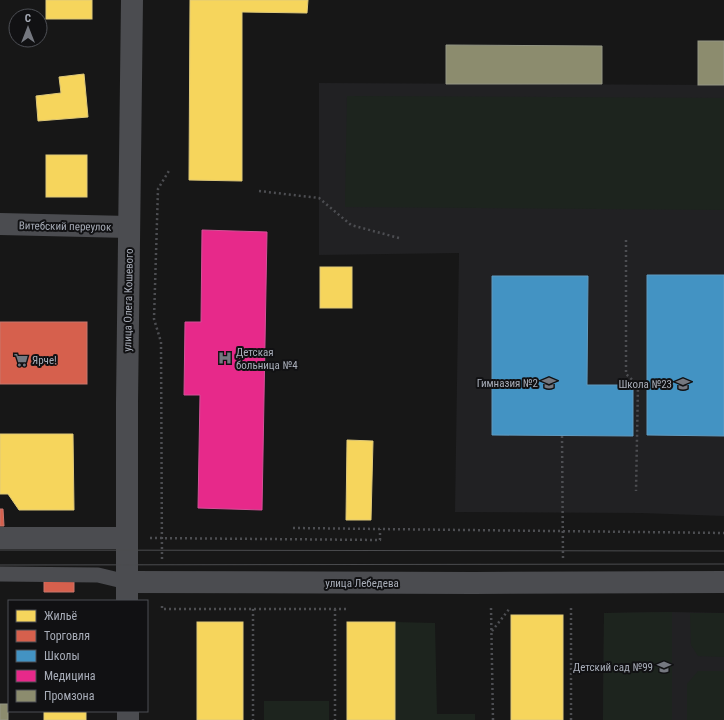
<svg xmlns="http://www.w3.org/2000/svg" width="724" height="720" font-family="'Roboto Condensed',sans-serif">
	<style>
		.built { fill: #212123 }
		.green { fill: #1d241e }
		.homes { fill: #f6d55c; stroke: #dfc978 }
		.shops { fill: #d6604d; stroke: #c8776d }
		.schools { fill: #4393c3; stroke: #619bc0 }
		.health { fill: #e7298a; stroke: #d45198 }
		.industry { fill: #8c8c6e; stroke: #949684 }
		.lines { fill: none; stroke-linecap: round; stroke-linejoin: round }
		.path { stroke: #4d4e52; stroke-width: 2.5; stroke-dasharray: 2 3; stroke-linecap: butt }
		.service { stroke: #4b4c50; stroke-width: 15 }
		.minor { stroke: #4b4c50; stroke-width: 22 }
		.tertiary { stroke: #4b4c50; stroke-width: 22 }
		.tram { stroke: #4b4c4f; stroke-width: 1 }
		.labels { text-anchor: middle; stroke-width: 4; stroke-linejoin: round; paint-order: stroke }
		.street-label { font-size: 11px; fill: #a8adb8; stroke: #111113 }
		.poi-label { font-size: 11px; fill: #a8adb8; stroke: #111113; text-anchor: end }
	</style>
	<rect width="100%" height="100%" fill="#171717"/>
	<g class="built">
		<path d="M 319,83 L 724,85 L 724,516 L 641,513 L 455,512 L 459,253 L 319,255 Z"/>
		<path d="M 672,612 L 724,613 L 724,720 L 603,720 L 604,613 Z"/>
	</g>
	<g class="green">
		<path d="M 347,96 L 724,98 L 724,210 L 345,207 Z"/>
		<path d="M 672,612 L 672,720 L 603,720 L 604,613 Z"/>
		<path d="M 690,613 L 724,613 L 724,657 L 698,656 L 691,645 Z"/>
		<path d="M 395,622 L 435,623 L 437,714 L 475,714 L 475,720 L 395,720 Z"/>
		<path d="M 698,671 L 724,671 L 724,720 L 687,720 L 687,684 Z"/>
		<rect x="264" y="701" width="65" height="19"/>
	</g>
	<g class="homes">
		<rect x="46" y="0" width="46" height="19"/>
		<path d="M 190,0 L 308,0 L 307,13 L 242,12 L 242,181 L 189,180 Z"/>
		<path d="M 84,74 L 88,117 L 38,121 L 36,96 L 61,93 L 59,77 Z"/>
		<rect x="46" y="155" width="41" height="42"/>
		<rect x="320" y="267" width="32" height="41"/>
		<path d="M 0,434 L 73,434 L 74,510 L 19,510 L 8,494 L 0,494 Z"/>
		<path d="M 347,440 L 373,441 L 371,520 L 346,520 Z"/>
		<rect x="511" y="615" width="52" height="105"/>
		<rect x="197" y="622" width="46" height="98"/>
		<rect x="347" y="622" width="48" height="98"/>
		<rect x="44" y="711" width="42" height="9"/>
	</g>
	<g class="shops">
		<rect x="0" y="322" width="87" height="62"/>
		<path d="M 0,509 L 3,509 L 4,526 L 0,526 Z"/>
		<path d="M 74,579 L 74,592 L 44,592 L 44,580 Z"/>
	</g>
	<g class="schools">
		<path d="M 647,275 L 724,275 L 724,436 L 647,435 Z"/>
		<path d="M 492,276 L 588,276 L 587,385 L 633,385 L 633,436 L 492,435 Z"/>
	</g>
	<path class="health" d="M 202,230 L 267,232 L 262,510 L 198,508 L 200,395 L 184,395 L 185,322 L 201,322 Z"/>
	<g class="industry">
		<rect x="698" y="41" width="26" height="44"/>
		<path d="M 446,45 L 602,46 L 602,84 L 446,84 Z"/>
		<rect x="0" y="704" width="8" height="16"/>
	</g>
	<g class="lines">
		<g class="path">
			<path d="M 259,191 L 319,198 L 351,225 L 399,238"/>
			<path d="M 626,240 L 626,374 L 638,385 L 636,491"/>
			<path d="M 562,436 L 563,559"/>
			<path d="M 293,528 L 724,533"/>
			<path d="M 150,538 L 380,540 L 380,529"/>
			<path d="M 162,559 L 161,342 L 154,319 L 158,189 L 170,169"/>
			<path d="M 162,606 L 162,609 L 346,609"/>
			<path d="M 491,608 L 493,720"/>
			<path d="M 571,608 L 571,720"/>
			<path d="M 253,609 L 253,720"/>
			<path d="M 335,609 L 335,720"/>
			<path d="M 492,631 L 510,608"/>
		</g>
		<path class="service" d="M 0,574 L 98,575 L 127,582"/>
		<g class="minor">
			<path d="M 0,224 L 129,227"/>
			<path d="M 0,538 L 127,538"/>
			<path d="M 127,582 L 474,583 L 724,582"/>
		</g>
		<g class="tertiary">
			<path d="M 127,601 L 127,403 L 132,0"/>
			<path d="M 128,711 L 128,720"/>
		</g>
		<g class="tram">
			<path d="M 0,550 L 724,551"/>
			<path d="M 0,565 L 724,564"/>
		</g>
	</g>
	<defs>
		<symbol id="hospital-bare" viewBox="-9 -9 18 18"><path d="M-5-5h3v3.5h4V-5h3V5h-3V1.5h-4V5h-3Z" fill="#757880" stroke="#111113" stroke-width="2.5" paint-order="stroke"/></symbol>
		<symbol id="supermarket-bare" viewBox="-9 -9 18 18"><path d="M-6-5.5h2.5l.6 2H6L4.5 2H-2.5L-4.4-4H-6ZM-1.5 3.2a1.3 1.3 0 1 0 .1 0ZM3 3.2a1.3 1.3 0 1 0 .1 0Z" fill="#757880" stroke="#111113" stroke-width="2.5" paint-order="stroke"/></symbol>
		<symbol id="school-bare" viewBox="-9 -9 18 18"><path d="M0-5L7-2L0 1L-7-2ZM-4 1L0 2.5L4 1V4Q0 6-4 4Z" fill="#757880" stroke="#111113" stroke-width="2.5" paint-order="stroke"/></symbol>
	</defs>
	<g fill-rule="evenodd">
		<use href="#hospital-bare" x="215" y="348" width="20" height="20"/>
		<use href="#supermarket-bare" x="11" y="350" width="20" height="20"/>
		<use href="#school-bare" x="539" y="373" width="20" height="20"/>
		<use href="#school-bare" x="673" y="374" width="20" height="20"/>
		<use href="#school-bare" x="654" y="657" width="20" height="20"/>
	</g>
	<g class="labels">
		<g class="street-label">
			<text transform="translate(65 226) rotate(1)" y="4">Витебский переулок</text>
			<text transform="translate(128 300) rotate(-89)" y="4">улица Олега Кошевого</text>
			<text x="362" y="587">улица Лебедева</text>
		</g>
		<g class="poi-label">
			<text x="236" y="356" text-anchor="start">Детская<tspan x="236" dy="13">больница №4</tspan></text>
			<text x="32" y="364" text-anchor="start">Ярче!</text>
			<text x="538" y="387">Гимназия №2</text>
			<text x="672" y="388">Школа №23</text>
			<text x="653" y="671">Детский сад №99</text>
		</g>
	</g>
	<rect x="8" y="600" width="140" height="112" fill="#111113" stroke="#4d4f55"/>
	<rect x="16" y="610" width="20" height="12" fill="#f6d55c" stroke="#4d4f55"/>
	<text x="44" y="620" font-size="12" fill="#a8adb8">Жильё</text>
	<rect x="16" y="630" width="20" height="12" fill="#d6604d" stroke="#4d4f55"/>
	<text x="44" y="640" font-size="12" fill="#a8adb8">Торговля</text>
	<rect x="16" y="650" width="20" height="12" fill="#4393c3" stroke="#4d4f55"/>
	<text x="44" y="660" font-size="12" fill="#a8adb8">Школы</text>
	<rect x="16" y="670" width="20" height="12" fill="#e7298a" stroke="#4d4f55"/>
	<text x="44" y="680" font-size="12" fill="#a8adb8">Медицина</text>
	<rect x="16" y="690" width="20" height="12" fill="#8c8c6e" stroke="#4d4f55"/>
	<text x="44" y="700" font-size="12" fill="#a8adb8">Промзона</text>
	<g transform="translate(28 28)"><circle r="19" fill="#111113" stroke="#4d4f55"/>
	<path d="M0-3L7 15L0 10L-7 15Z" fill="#757880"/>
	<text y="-6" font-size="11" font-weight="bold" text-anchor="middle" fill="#a8adb8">С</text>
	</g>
</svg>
